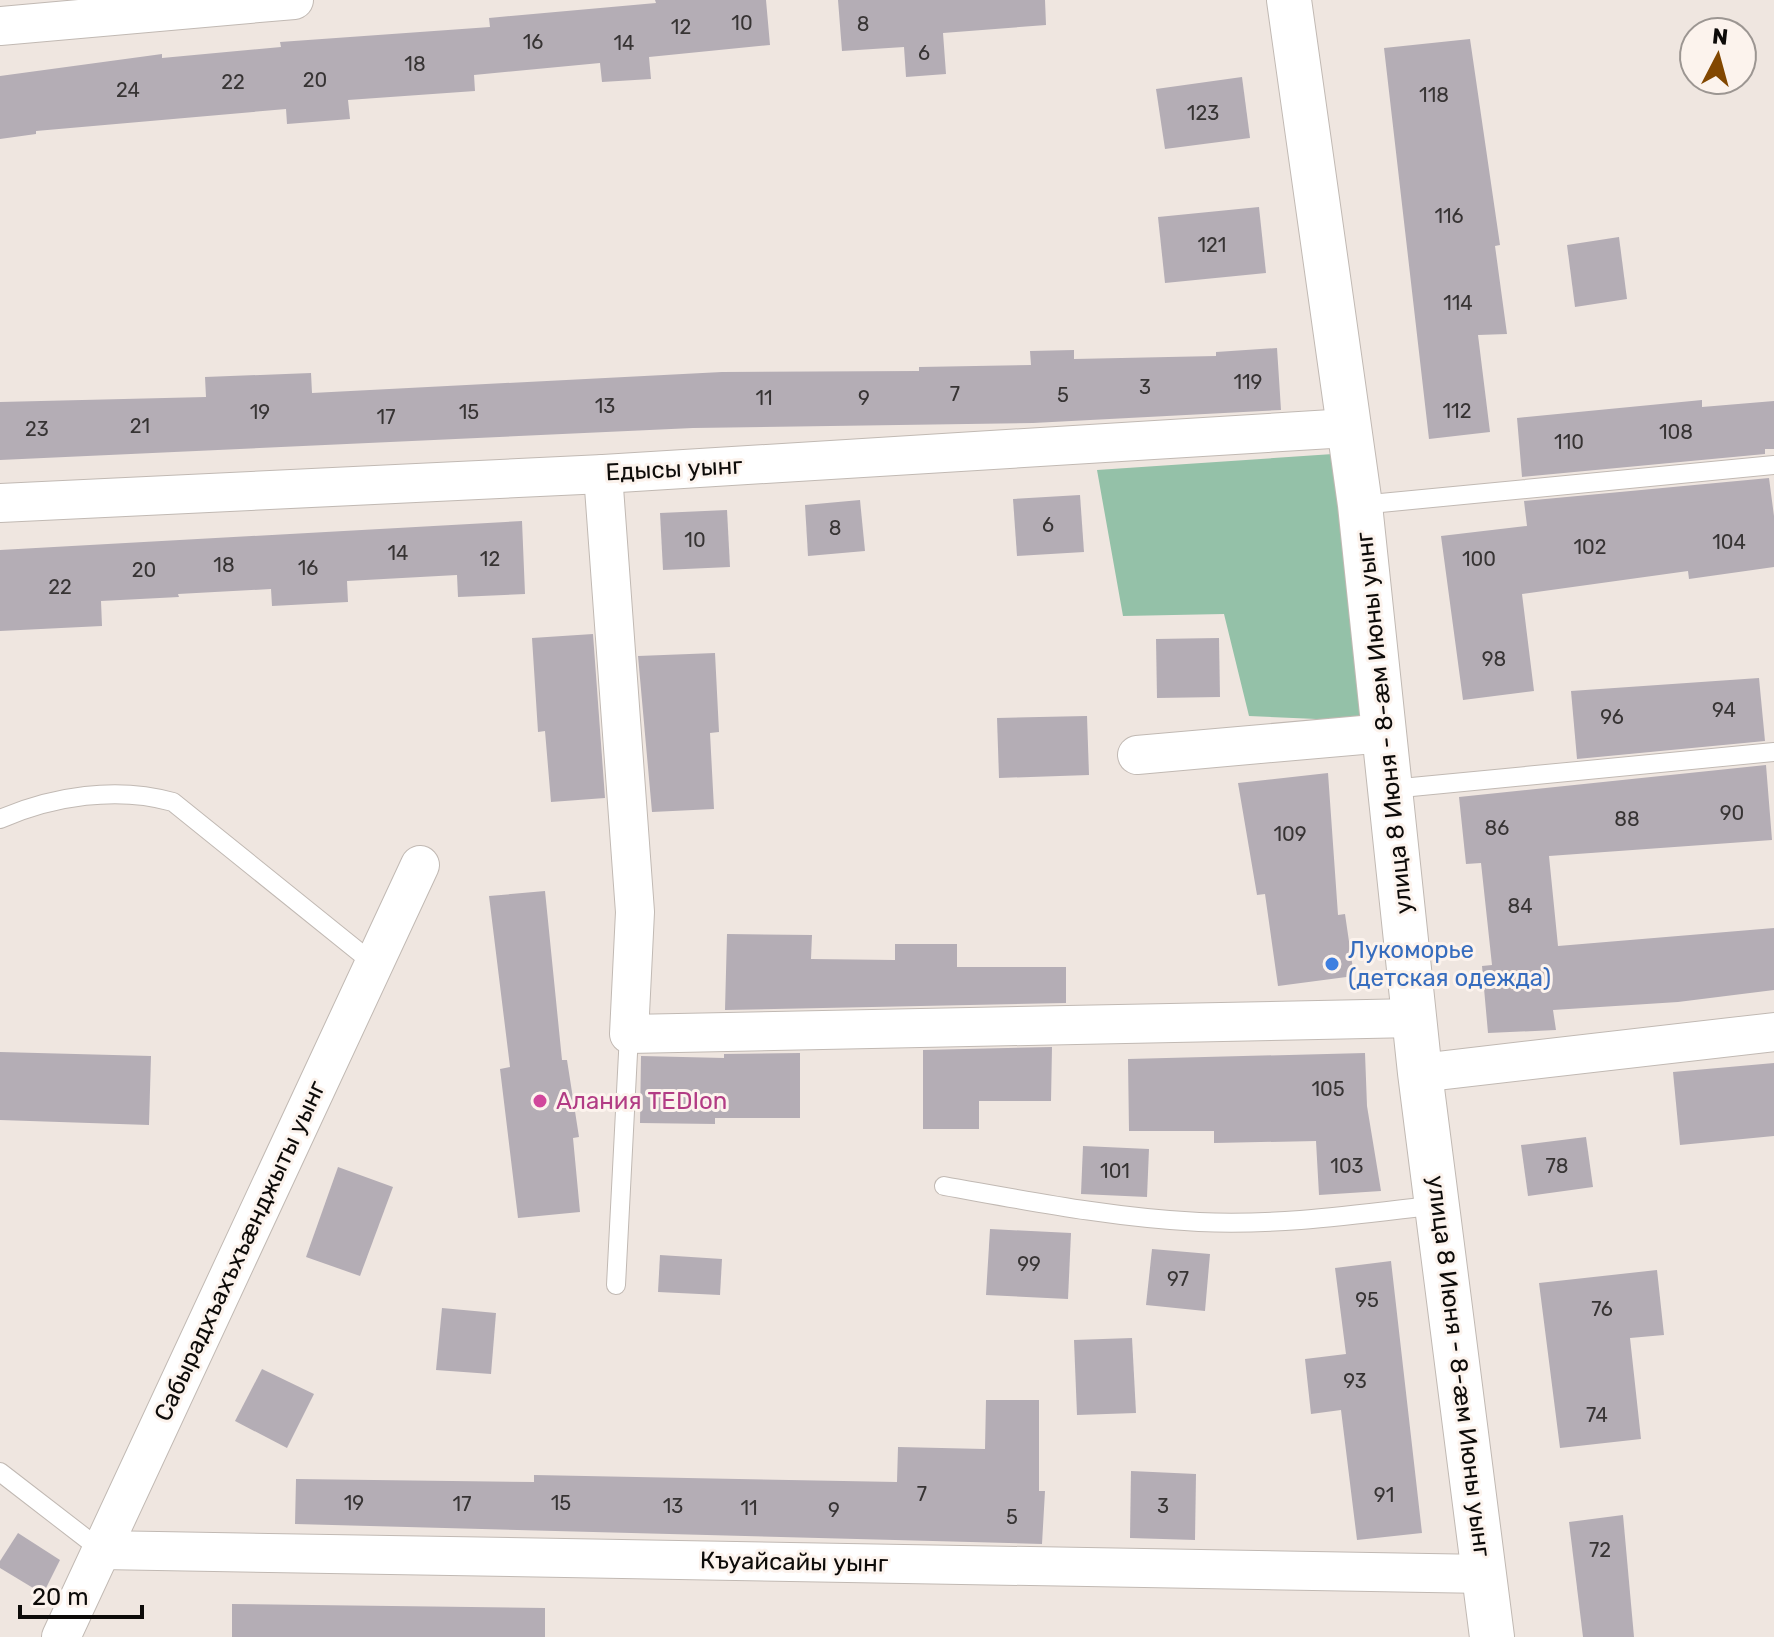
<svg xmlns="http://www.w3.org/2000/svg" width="1774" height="1637" font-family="Rubik,sans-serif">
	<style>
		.green { fill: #94c1a8 }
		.building { fill: #b4adb5 }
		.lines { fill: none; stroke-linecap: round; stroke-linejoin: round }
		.service-casing { stroke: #c1b9b3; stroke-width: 20 }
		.minor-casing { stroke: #c1b9b3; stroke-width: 40 }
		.trunk-casing { stroke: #c1b9b3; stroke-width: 46 }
		.service { stroke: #fff; stroke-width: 18 }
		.minor { stroke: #fff; stroke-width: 38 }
		.trunk { stroke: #fff; stroke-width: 44 }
		.shop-dot { fill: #3f7fe0; stroke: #fcf3ed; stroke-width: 3 }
		.hotel-dot { fill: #d1479c; stroke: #fcf3ed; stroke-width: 3 }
		.labels { text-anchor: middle; stroke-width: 6; stroke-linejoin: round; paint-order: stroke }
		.number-label { font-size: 20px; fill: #373434 }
		.street-label { font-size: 24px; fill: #0d0b09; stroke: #fcf3ed }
		.shop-label { font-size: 24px; fill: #366cbe; stroke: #fcf3ed; text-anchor: start }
		.hotel-label { font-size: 24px; fill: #b23c85; stroke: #fcf3ed; text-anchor: start }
	</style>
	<rect width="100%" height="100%" fill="#efe6e0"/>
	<path class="green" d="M 1333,454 L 1363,721 L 1249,716 L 1224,614 L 1123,616 L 1097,470 Z"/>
	<g class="building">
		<path d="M 655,0 L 766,0 L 770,45 L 649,57 L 651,79 L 602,82 L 600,63 L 474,75 L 475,91 L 348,100 L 350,119 L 287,124 L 286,109 L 36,131 L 36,134 L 0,139 L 0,76 L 162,54 L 162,58 L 281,47 L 280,42 L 490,27 L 489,18 L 656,3 Z"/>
		<path d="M 838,0 L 1045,0 L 1046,25 L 943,33 L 946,74 L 906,77 L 904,47 L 842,51 Z"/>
		<path d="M 1470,39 L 1500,245 L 1495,246 L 1507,334 L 1478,335 L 1490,432 L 1429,439 L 1384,48 Z"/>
		<path d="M 1242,77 L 1250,138 L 1165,149 L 1156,89 Z"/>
		<path d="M 1259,207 L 1266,273 L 1165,283 L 1158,217 Z"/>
		<path d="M 1619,237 L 1627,299 L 1575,307 L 1567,245 Z"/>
		<path d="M 1277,348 L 1281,410 L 1033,423 L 693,428 L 0,460 L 0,402 L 206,397 L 205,377 L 311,373 L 312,393 L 722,372 L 919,371 L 919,367 L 1031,365 L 1030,351 L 1074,350 L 1074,359 L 1216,356 L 1216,352 Z"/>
		<path d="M 1702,400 L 1702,407 L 1774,401 L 1774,449 L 1765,449 L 1765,454 L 1522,477 L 1517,418 Z"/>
		<path d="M 1769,478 L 1774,516 L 1774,567 L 1689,579 L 1688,571 L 1522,594 L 1534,691 L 1463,700 L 1441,536 L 1527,526 L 1524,501 Z"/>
		<path d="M 1080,495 L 1084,552 L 1017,556 L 1013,499 Z"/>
		<path d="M 860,500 L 865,551 L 808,556 L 805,505 Z"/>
		<path d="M 727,510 L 730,567 L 663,570 L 660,513 Z"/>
		<path d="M 522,521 L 525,594 L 458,597 L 457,575 L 347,581 L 348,602 L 272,606 L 271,589 L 178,594 L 179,597 L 101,601 L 102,626 L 0,631 L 0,550 Z"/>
		<path d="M 593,634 L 605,798 L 551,802 L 545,731 L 538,732 L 532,638 Z"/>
		<path d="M 1219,638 L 1220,697 L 1157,698 L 1156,639 Z"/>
		<path d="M 715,653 L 719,732 L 710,733 L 714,809 L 652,812 L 638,656 Z"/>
		<path d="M 1759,678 L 1765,741 L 1577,759 L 1571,691 Z"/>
		<path d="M 1087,716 L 1089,775 L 999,778 L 997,718 Z"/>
		<path d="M 1766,765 L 1772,840 L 1549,856 L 1558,946 L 1774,928 L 1774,990 L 1678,1002 L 1553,1010 L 1556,1030 L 1488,1033 L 1482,966 L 1492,965 L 1481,863 L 1466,864 L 1459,797 Z"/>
		<path d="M 1328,773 L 1338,915 L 1345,914 L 1354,976 L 1278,986 L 1265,894 L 1257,895 L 1238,783 Z"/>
		<path d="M 545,891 L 562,1060 L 567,1060 L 579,1137 L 573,1138 L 580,1212 L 518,1218 L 500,1069 L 510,1067 L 489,896 Z"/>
		<path d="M 727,934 L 812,935 L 811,959 L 895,960 L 895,944 L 957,944 L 957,967 L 1066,967 L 1066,1003 L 725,1010 Z"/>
		<path d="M 1052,1047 L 1051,1101 L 979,1101 L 979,1129 L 923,1129 L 923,1050 Z"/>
		<path d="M 0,1052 L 151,1056 L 149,1125 L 0,1120 Z"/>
		<path d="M 800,1053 L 800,1118 L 715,1118 L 715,1124 L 640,1123 L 641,1056 L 724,1058 L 724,1054 Z"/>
		<path d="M 1365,1053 L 1367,1106 L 1381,1191 L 1319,1195 L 1316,1141 L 1214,1143 L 1214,1131 L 1129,1131 L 1128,1059 Z"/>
		<path d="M 1774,1063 L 1774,1136 L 1680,1145 L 1673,1072 Z"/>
		<path d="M 1586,1137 L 1593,1187 L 1528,1196 L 1521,1145 Z"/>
		<path d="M 1083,1146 L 1149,1149 L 1147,1197 L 1081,1194 Z"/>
		<path d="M 338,1167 L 393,1187 L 360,1276 L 306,1257 Z"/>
		<path d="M 990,1229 L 1071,1233 L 1068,1299 L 986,1295 Z"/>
		<path d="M 1152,1249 L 1210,1254 L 1205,1311 L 1146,1305 Z"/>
		<path d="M 660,1255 L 722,1259 L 720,1295 L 658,1292 Z"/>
		<path d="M 1391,1261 L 1422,1533 L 1357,1540 L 1341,1410 L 1311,1414 L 1305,1359 L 1346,1354 L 1335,1268 Z"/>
		<path d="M 1657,1270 L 1664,1335 L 1630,1338 L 1641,1439 L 1560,1448 L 1539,1283 Z"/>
		<path d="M 442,1308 L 496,1313 L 491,1374 L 436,1370 Z"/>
		<path d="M 1132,1338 L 1136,1413 L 1077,1415 L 1074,1340 Z"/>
		<path d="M 262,1369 L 314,1394 L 287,1448 L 235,1421 Z"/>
		<path d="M 986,1400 L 1039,1400 L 1039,1491 L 1045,1491 L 1042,1544 L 295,1524 L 296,1479 L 534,1482 L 534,1475 L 897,1482 L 898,1447 L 985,1449 Z"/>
		<path d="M 1131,1471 L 1196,1474 L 1195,1540 L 1130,1538 Z"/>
		<path d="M 1623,1515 L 1634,1637 L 1583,1637 L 1569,1522 Z"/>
		<path d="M 18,1533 L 60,1560 L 43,1594 L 0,1568 L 0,1561 Z"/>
		<path d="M 232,1604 L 545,1608 L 545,1637 L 232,1637 Z"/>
	</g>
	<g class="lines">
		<defs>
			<g id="service">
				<path d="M 1360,505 L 1774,465"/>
				<path d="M 1391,789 L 1774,752"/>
				<path d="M 0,819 C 53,796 117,786 173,802 L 374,964"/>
				<path d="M 944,1186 C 1029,1201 1114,1218 1199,1222 C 1279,1226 1359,1214 1438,1205"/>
				<path d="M 616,1285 L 629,1034"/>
				<path d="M 0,1472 L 101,1550"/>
			</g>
			<g id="minor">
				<path d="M 0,26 L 294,0"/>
				<path d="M 603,474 L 635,912 L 629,1034 L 1415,1018"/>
				<path d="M 0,503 L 603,474 L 1348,428"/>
				<path d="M 1137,755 L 1385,733"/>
				<path d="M 1420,1073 L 1774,1032"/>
				<path d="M 101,1550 L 1486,1574"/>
				<path d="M 61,1637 L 420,865"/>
			</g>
			<path id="trunk" d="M 1289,0 L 1360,505 L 1420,1073 L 1492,1637"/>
		</defs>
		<use href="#service" class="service-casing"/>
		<use href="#minor" class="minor-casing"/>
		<use href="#trunk" class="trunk-casing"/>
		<use href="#service" class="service"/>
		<use href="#minor" class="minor"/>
		<use href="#trunk" class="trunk"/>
	</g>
	<circle class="shop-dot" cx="1332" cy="964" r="8"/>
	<circle class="hotel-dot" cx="540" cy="1101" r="8"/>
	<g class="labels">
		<g class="number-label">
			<text x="742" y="30">10</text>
			<text x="863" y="31">8</text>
			<text x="681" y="34">12</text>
			<text x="533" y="49">16</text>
			<text x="624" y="50">14</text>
			<text x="924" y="60">6</text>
			<text x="415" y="71">18</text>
			<text x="315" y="87">20</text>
			<text x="233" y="89">22</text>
			<text x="128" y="97">24</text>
			<text x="1434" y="102">118</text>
			<text x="1203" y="120">123</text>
			<text x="1449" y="223">116</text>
			<text x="1212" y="252">121</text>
			<text x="1458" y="310">114</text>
			<text x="1248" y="389">119</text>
			<text x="1145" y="394">3</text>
			<text x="955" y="401">7</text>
			<text x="1063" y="402">5</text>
			<text x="764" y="405">11</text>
			<text x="864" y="405">9</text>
			<text x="605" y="413">13</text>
			<text x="1457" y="418">112</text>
			<text x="260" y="419">19</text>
			<text x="469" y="419">15</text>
			<text x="386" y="424">17</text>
			<text x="140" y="433">21</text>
			<text x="37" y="436">23</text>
			<text x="1676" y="439">108</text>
			<text x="1569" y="449">110</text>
			<text x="1048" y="532">6</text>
			<text x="835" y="535">8</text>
			<text x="695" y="547">10</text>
			<text x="1729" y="549">104</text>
			<text x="1590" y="554">102</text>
			<text x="398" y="560">14</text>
			<text x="490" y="566">12</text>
			<text x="1479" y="566">100</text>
			<text x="224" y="572">18</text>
			<text x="308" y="575">16</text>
			<text x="144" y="577">20</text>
			<text x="60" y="594">22</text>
			<text x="1494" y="666">98</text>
			<text x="1724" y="717">94</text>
			<text x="1612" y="724">96</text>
			<text x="1732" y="820">90</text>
			<text x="1627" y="826">88</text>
			<text x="1497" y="835">86</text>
			<text x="1290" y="841">109</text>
			<text x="1520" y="913">84</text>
			<text x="1328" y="1096">105</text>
			<text x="1347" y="1173">103</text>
			<text x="1557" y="1173">78</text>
			<text x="1115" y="1178">101</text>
			<text x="1029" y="1271">99</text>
			<text x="1178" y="1286">97</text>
			<text x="1367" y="1307">95</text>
			<text x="1602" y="1316">76</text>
			<text x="1355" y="1388">93</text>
			<text x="1597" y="1422">74</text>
			<text x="922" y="1501">7</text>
			<text x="1384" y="1502">91</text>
			<text x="354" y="1510">19</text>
			<text x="561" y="1510">15</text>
			<text x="462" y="1511">17</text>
			<text x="673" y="1513">13</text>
			<text x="1163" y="1513">3</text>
			<text x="749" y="1515">11</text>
			<text x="834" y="1517">9</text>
			<text x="1012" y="1524">5</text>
			<text x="1600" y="1557">72</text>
		</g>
		<g class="street-label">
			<text transform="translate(674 469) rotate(-3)" y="8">Едысы уынг</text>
			<text transform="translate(1384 723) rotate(-96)" y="8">улица 8 Июня - 8-ӕм Июны уынг</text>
			<text transform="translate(240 1251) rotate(-65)" y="8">Сабырадхъахъхъæнджыты уынг</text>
			<text transform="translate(1459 1366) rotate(83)" y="8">улица 8 Июня - 8-ӕм Июны уынг</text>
			<text transform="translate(794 1562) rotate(1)" y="8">Къуайсайы уынг</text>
		</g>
		<g class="shop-label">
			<text x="1348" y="958">Лукоморье<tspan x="1348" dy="28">(детская одежда)</tspan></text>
		</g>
		<g class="hotel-label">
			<text x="556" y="1109">Алания ТEDIon</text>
		</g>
	</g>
	<g transform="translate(1718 56) rotate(6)"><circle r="38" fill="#fcf3ed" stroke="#9c9692" stroke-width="2"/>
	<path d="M0-6L14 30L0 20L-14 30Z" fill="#824700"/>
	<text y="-12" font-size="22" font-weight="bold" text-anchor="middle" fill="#0d0b09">N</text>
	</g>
	<path d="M20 1605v12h122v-12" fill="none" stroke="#0d0b09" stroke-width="4"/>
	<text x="32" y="1605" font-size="24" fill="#0d0b09" stroke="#fcf3ed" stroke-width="6" paint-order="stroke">20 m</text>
</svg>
